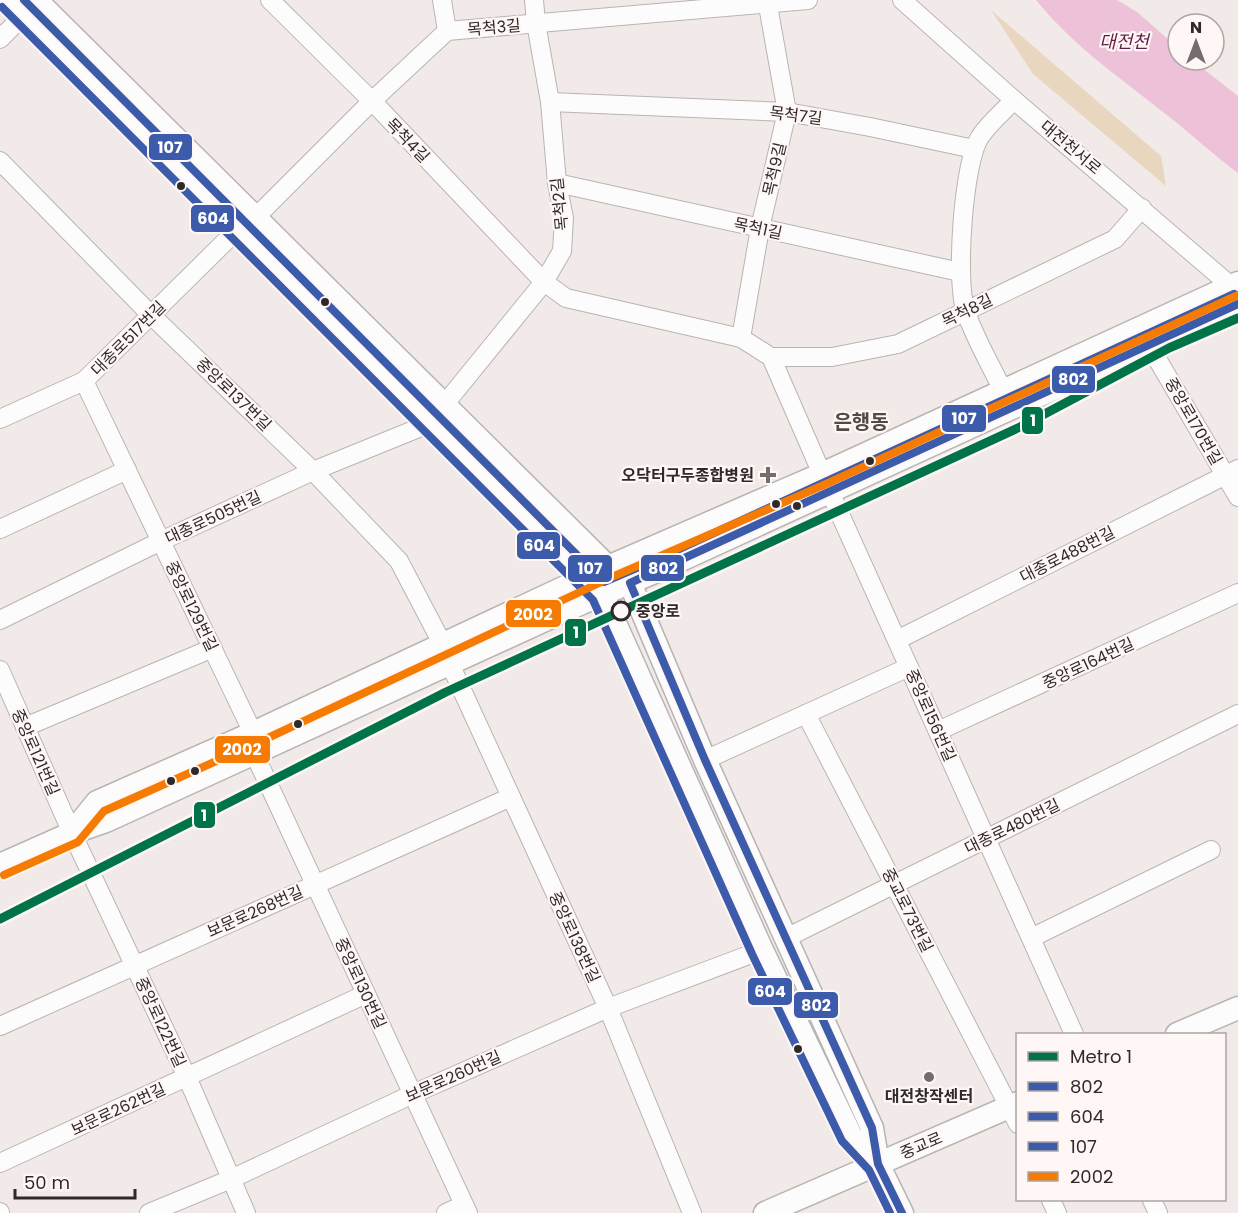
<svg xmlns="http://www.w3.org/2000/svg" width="1238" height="1213" font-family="Poppins,'Noto Sans KR',sans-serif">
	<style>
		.green { fill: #e8d7be }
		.water { fill: #edc2d9 }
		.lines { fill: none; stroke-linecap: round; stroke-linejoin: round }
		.minor-casing { stroke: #b9b4b2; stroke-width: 20 }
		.major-casing { stroke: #b9b4b2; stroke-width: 25 }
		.minor { stroke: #fdfcfc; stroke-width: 18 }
		.major { stroke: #fdfcfc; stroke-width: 22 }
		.bus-1-casing { stroke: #fef7f5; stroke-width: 12 }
		.bus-2-casing { stroke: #fef7f5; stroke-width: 12 }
		.bus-3-casing { stroke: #fef7f5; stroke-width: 12 }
		.bus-4-casing { stroke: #fef7f5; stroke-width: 12 }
		.bus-1 { stroke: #3d5bab; stroke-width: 8 }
		.bus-2 { stroke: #3d5bab; stroke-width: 8 }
		.bus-3 { stroke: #3d5bab; stroke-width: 8 }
		.bus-4 { stroke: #f57b02; stroke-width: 8 }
		.metro-1-casing { stroke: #fef7f5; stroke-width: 14 }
		.metro-1 { stroke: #007448; stroke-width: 9 }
		.bus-dot { fill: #2f2a29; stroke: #fef7f5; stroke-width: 2 }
		.poi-dot { fill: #736d6c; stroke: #fef7f5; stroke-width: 2 }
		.stop-dot { fill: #fef7f5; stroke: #2f2a29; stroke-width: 3 }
		.labels { text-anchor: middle; stroke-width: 4.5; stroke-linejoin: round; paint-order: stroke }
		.street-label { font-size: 16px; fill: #2f2a29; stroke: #fef7f5 }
		.poi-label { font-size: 16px; font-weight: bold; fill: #2f2a29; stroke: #fef7f5; text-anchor: end }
		.stop-label { font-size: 16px; font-weight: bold; fill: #2f2a29; stroke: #fef7f5; text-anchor: start }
		.water-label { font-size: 18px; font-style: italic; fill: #601d49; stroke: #fef7f5 }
		.quarter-label { font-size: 20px; font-weight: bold; fill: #534946; stroke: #fef7f5 }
		.line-badge { stroke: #fef7f5; stroke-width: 2 }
		.badge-label { font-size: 16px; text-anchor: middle; font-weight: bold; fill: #fff }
	</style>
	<rect width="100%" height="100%" fill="#f2eae8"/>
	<path class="green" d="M 991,10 L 1161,156 L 1166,186 L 1033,74 Z"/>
	<path class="water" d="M 1036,0 L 1117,0 L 1137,12 L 1178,48 L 1178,60 L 1192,60 L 1238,96 L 1238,173 C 1212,154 1189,132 1163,112 C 1119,77 1072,45 1036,0 Z"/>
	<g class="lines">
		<defs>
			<g id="minor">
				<path d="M 270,0 L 372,101 L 544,282 L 566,298 L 741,338 L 771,357 L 822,474"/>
				<path d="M 442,0 L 447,31"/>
				<path d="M 902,0 L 1014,100 L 1231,286 L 1237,294"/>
				<path d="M 0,39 L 24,15"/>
				<path d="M 550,102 L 787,112 L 870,127 L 974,149"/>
				<path d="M 0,161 L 151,315 L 313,471 L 399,561 L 443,645"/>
				<path d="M 557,183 L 960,272"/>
				<path d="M 255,218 L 372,101 L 447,31 L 808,0"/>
				<path d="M 741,338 L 760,228 L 787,112 L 767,0"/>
				<path d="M 1149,345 L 1238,497"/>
				<path d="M 771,357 L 832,357 L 898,344 L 1115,239 L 1142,208"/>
				<path d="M 84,381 L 253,733"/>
				<path d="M 1003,391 C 991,365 975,339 966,312 C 955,283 963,162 980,137 C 989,123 1003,112 1014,100"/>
				<path d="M 444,405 L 544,282 L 562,251 L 564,218 L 557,183 L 550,102 L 536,23 L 534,0"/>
				<path d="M 0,419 L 84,381 L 238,229"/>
				<path d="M 830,492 L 1074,1034"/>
				<path d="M 0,529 L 127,470"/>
				<path d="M 0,620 L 161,541 L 313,471 L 431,423"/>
				<path d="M 897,640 L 1238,469"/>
				<path d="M 450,664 L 608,1008 L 692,1213"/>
				<path d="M 0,670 L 72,833 L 187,1077 L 246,1213"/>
				<path d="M 806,714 L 1018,1124"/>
				<path d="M 25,727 L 213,648"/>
				<path d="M 938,731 L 1238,593"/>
				<path d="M 254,753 L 468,1213"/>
				<path d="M 705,760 L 909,667"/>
				<path d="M 786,938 L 1238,714"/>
				<path d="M 1031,938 L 1211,850"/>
				<path d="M 0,1026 L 511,797"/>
				<path d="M 0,1163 L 366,994"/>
				<path d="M 1051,1200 L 1057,1213"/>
				<path d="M 1152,1200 L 1158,1213"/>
				<path d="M 0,1212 L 0,1213"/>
				<path d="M 149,1213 L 231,1179 L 413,1094 L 608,1008 L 762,950"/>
				<path d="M 446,1213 L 464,1205"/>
			</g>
			<g id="major">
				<path d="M 9,0 L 602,594 L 762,950 L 851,1136 L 878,1164"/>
				<path d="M 36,0 L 608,567 L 630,583 L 705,760 L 872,1128 L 878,1164 L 902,1213"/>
				<path d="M 72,833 L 97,802 L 253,733 L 608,567 L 822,474 L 1238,283"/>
				<path d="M 0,865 L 72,833 L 106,821 L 582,603 L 657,571 L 1238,304"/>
				<path d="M 1177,1034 L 1238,1008"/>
				<path d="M 765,1213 L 1018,1103"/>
			</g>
		</defs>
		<use href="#minor" class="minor-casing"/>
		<use href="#major" class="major-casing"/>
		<use href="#minor" class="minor"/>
		<use href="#major" class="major"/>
		<defs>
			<path id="bus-1" d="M 902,1213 L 878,1164 L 872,1128 L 705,760 L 630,583 L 1238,304"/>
			<path id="bus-2" d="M 2,7 L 593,600 L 752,954 L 842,1141 L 869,1170 L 890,1213"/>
			<path id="bus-3" d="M 24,0 L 604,582 L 653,561 L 1234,294"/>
			<path id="bus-4" d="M 4,875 L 78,842 L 104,811 L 257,743 L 612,577 L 826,484 L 1238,295"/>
		</defs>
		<use href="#bus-1" class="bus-1-casing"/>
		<use href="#bus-2" class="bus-2-casing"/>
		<use href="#bus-3" class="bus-3-casing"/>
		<use href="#bus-4" class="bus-4-casing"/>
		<use href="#bus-1" class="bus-1"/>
		<use href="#bus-2" class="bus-2"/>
		<use href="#bus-3" class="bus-3"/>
		<use href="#bus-4" class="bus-4"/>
		<defs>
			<path id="metro-1" d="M 0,919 L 446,692 L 1020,427 L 1169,348 L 1238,318"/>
		</defs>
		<use href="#metro-1" class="metro-1-casing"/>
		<use href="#metro-1" class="metro-1"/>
	</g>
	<g class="bus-dot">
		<circle cx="181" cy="186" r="5"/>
		<circle cx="325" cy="302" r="5"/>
		<circle cx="870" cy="461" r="5"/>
		<circle cx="776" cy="504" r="5"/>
		<circle cx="797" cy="506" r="5"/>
		<circle cx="298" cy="724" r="5"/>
		<circle cx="195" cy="771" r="5"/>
		<circle cx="171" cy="781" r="5"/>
		<circle cx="798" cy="1049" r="5"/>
	</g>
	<g class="poi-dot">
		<path d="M765 466h6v6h6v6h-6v6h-6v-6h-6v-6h6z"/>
		<circle cx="929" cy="1077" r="6"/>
	</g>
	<circle class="stop-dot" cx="621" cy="611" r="9"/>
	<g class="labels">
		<g class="street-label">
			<text transform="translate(494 27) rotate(-5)" y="6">목척3길</text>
			<text transform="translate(796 115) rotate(7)" y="6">목척7길</text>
			<text transform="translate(408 140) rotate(46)" y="6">목척4길</text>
			<text transform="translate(1071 147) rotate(40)" y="6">대전천서로</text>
			<text transform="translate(774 169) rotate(-77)" y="6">목척9길</text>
			<text transform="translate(559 204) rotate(-96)" y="6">목척2길</text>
			<text transform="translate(758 228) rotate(12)" y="6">목척1길</text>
			<text transform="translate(967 310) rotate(-26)" y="6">목척8길</text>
			<text transform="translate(128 338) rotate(-45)" y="6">대종로517번길</text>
			<text transform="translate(234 394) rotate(44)" y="6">중앙로137번길</text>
			<text transform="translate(1194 421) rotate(60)" y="6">중앙로170번길</text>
			<text transform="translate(213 517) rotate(-25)" y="6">대종로505번길</text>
			<text transform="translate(1067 554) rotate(-27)" y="6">대종로488번길</text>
			<text transform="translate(192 606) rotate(64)" y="6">중앙로129번길</text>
			<text transform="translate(1088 663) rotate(-25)" y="6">중앙로164번길</text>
			<text transform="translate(931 715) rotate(66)" y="6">중앙로156번길</text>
			<text transform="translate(36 752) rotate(66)" y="6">중앙로121번길</text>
			<text transform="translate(1012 826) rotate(-26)" y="6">대종로480번길</text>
			<text transform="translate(908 910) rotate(63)" y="6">중교로73번길</text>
			<text transform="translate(255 911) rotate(-24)" y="6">보문로268번길</text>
			<text transform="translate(575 937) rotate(65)" y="6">중앙로138번길</text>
			<text transform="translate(361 983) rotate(65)" y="6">중앙로130번길</text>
			<text transform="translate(161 1022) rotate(65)" y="6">중앙로122번길</text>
			<text transform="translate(453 1076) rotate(-24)" y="6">보문로260번길</text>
			<text transform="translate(118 1109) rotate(-25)" y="6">보문로262번길</text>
			<text transform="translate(921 1145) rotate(-23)" y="6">중교로</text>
		</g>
		<g class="poi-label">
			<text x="754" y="481">오닥터구두종합병원</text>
			<text x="929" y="1102" text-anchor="middle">대전창작센터</text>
		</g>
		<g class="stop-label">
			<text x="636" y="617">중앙로</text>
		</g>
		<g class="water-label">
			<text x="1124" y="48">대전천</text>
		</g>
		<g class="quarter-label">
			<text x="861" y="429">은행동</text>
		</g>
	</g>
	<g class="line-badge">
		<rect x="148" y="133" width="45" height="28" rx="6" fill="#3d5bab"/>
		<rect x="190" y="204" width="45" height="29" rx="6" fill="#3d5bab"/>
		<rect x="1051" y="365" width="45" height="29" rx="6" fill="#3d5bab"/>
		<rect x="941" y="404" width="46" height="29" rx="6" fill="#3d5bab"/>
		<rect x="1021" y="406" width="23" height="29" rx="6" fill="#007448"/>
		<rect x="516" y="531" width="45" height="29" rx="6" fill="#3d5bab"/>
		<rect x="640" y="554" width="45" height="28" rx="6" fill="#3d5bab"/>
		<rect x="567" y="554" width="46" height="29" rx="6" fill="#3d5bab"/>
		<rect x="505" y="599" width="57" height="29" rx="6" fill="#f57b02"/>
		<rect x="564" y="618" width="23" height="29" rx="6" fill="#007448"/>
		<rect x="214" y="735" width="57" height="29" rx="6" fill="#f57b02"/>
		<rect x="193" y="801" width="23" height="28" rx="6" fill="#007448"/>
		<rect x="747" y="977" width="46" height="29" rx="6" fill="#3d5bab"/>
		<rect x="793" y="991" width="46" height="28" rx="6" fill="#3d5bab"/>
	</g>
	<g class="badge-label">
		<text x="170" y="153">107</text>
		<text x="213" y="224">604</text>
		<text x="1073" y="385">802</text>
		<text x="964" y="424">107</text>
		<text x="1033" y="426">1</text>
		<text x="539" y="551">604</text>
		<text x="663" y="574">802</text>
		<text x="590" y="574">107</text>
		<text x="533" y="620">2002</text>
		<text x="576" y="638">1</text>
		<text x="242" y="755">2002</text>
		<text x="204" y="821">1</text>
		<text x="770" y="997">604</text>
		<text x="816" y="1011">802</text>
	</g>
	<rect x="1016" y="1033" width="210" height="168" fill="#fef7f5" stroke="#aba5a3" stroke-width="1.5"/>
	<rect x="1028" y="1052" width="30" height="9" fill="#007448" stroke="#aba5a3" stroke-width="1.5"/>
	<text x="1070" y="1063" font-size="18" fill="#2f2a29">Metro 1</text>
	<rect x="1028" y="1082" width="30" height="9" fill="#3d5bab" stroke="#aba5a3" stroke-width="1.5"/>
	<text x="1070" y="1093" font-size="18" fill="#2f2a29">802</text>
	<rect x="1028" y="1112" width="30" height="9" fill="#3d5bab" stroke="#aba5a3" stroke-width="1.5"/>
	<text x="1070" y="1123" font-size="18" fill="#2f2a29">604</text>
	<rect x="1028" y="1142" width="30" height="9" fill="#3d5bab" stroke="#aba5a3" stroke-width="1.5"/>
	<text x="1070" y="1153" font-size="18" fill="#2f2a29">107</text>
	<rect x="1028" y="1172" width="30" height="9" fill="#f57b02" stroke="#aba5a3" stroke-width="1.5"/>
	<text x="1070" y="1183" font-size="18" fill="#2f2a29">2002</text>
	<g transform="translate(1196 42)"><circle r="28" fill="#fef7f5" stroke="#aba5a3" stroke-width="1.5"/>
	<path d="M0-4.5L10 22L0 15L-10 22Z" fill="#736d6c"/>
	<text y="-9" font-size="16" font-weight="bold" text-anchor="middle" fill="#2f2a29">N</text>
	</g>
	<path d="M15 1189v9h120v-9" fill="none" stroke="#2f2a29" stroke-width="3"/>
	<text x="24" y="1189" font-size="18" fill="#2f2a29" stroke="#fef7f5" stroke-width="4.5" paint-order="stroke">50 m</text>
</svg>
